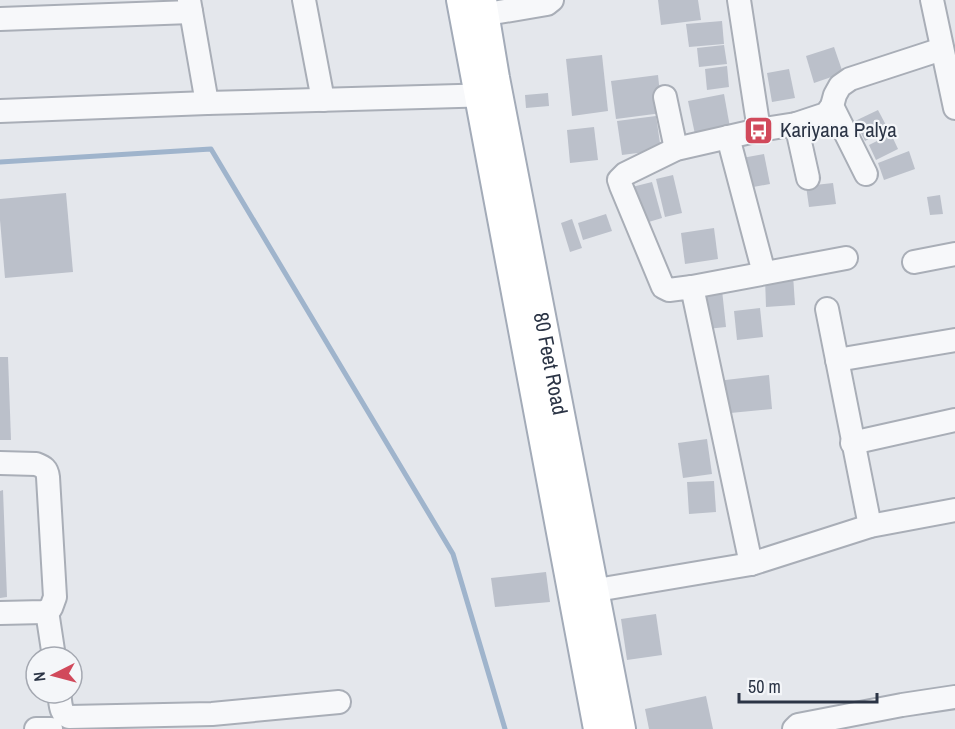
<svg xmlns="http://www.w3.org/2000/svg" width="955" height="729" font-family="'Archivo Narrow',sans-serif">
	<style>
		.lines { fill: none; stroke-linecap: round; stroke-linejoin: round }
		.stream { stroke: #9fb4cc; stroke-width: 5 }
		.building { fill: #bbc0ca }
		.minor-casing { stroke: #a9aeb7; stroke-width: 26 }
		.major-casing { stroke: #a3abb8; stroke-width: 32 }
		.minor { stroke: #f7f8fa; stroke-width: 22 }
		.major { stroke: #fff; stroke-width: 28 }
		.labels { text-anchor: middle; stroke-width: 4.5; stroke-linejoin: round; paint-order: stroke }
		.poi-label { font-size: 21px; fill: #2b3445; stroke: #f4f6f9; text-anchor: start }
		.street-label { font-size: 21px; fill: #2b3445; stroke: #f4f6f9 }
	</style>
	<rect width="100%" height="100%" fill="#e4e7ec"/>
	<g class="lines">
		<path class="stream" d="M 0,162 L 211,149 L 453,554 L 505,729"/>
	</g>
	<g class="building">
		<path d="M 658,0 L 698,0 L 701,20 L 661,25 Z"/>
		<path d="M 722,21 L 724,44 L 689,47 L 686,24 Z"/>
		<path d="M 724,45 L 727,64 L 699,67 L 697,48 Z"/>
		<path d="M 834,47 L 843,73 L 814,83 L 806,56 Z"/>
		<path d="M 602,55 L 608,111 L 572,116 L 566,59 Z"/>
		<path d="M 727,66 L 729,87 L 707,90 L 705,69 Z"/>
		<path d="M 789,69 L 795,98 L 772,102 L 767,73 Z"/>
		<path d="M 658,75 L 662,113 L 616,119 L 611,81 Z"/>
		<path d="M 548,93 L 549,106 L 526,108 L 525,95 Z"/>
		<path d="M 724,94 L 731,133 L 696,139 L 688,101 Z"/>
		<path d="M 878,110 L 888,129 L 865,141 L 855,121 Z"/>
		<path d="M 656,116 L 661,150 L 622,155 L 617,121 Z"/>
		<path d="M 594,127 L 598,160 L 570,163 L 567,130 Z"/>
		<path d="M 891,134 L 898,149 L 876,160 L 869,145 Z"/>
		<path d="M 909,151 L 915,169 L 884,180 L 878,163 Z"/>
		<path d="M 764,154 L 770,184 L 748,188 L 742,158 Z"/>
		<path d="M 673,175 L 682,213 L 665,217 L 656,179 Z"/>
		<path d="M 652,182 L 662,218 L 642,224 L 632,187 Z"/>
		<path d="M 833,183 L 836,204 L 809,207 L 806,186 Z"/>
		<path d="M 66,193 L 73,272 L 5,278 L 0,220 L 0,199 Z"/>
		<path d="M 940,195 L 943,214 L 930,215 L 927,197 Z"/>
		<path d="M 606,214 L 612,231 L 583,240 L 578,223 Z"/>
		<path d="M 572,219 L 582,248 L 570,252 L 561,223 Z"/>
		<path d="M 714,228 L 718,259 L 685,264 L 681,233 Z"/>
		<path d="M 793,275 L 795,305 L 766,307 L 765,277 Z"/>
		<path d="M 722,290 L 726,327 L 707,329 L 703,292 Z"/>
		<path d="M 760,308 L 763,337 L 737,340 L 734,311 Z"/>
		<path d="M 0,357 L 8,357 L 11,440 L 0,440 Z"/>
		<path d="M 769,375 L 772,409 L 720,414 L 717,381 Z"/>
		<path d="M 707,439 L 712,474 L 683,478 L 678,443 Z"/>
		<path d="M 714,481 L 716,512 L 689,514 L 687,482 Z"/>
		<path d="M 3,490 L 7,597 L 0,598 L 0,491 Z"/>
		<path d="M 546,572 L 550,602 L 495,607 L 491,578 Z"/>
		<path d="M 656,614 L 662,655 L 627,660 L 621,619 Z"/>
		<path d="M 706,696 L 713,729 L 649,729 L 645,709 Z"/>
	</g>
	<g class="lines">
		<defs>
			<g id="minor">
				<path d="M 189,0 L 207,103"/>
				<path d="M 304,0 L 323,100"/>
				<path d="M 739,0 L 759,130"/>
				<path d="M 932,0 L 955,108"/>
				<path d="M 469,17 L 547,4 L 552,0"/>
				<path d="M 0,19 L 191,12"/>
				<path d="M 665,97 L 676,149"/>
				<path d="M 832,106 L 866,174"/>
				<path d="M 0,111 L 207,103 L 494,95"/>
				<path d="M 796,124 L 808,178"/>
				<path d="M 728,137 L 764,273"/>
				<path d="M 914,262 L 955,254"/>
				<path d="M 692,287 L 846,258"/>
				<path d="M 827,309 L 870,526"/>
				<path d="M 837,360 L 955,340"/>
				<path d="M 852,443 L 955,420"/>
				<path d="M 0,463 L 36,464 C 44,467 47,469 48,477 L 55,597 L 51,608 L 44,612 L 0,613"/>
				<path d="M 751,564 L 692,287 L 669,290 L 663,287 L 621,186 L 619,180 L 625,174 L 676,149 L 759,130 L 796,124 L 826,114 L 832,106 L 835,95 L 840,86 L 850,79 L 942,49"/>
				<path d="M 579,593 L 751,564 L 870,526 L 955,510"/>
				<path d="M 47,611 L 54,657"/>
				<path d="M 59,693 C 61,702 59,713 69,717 L 212,714 L 339,702"/>
				<path d="M 36,729 L 51,729"/>
				<path d="M 794,729 L 798,725 L 902,705 L 955,697"/>
			</g>
			<g id="major">
				<path d="M 461,0 L 598,729"/>
				<path id="s1" d="M 482,0 L 495,78 L 621,729"/>
			</g>
		</defs>
		<use href="#minor" class="minor-casing"/>
		<use href="#major" class="major-casing"/>
		<use href="#minor" class="minor"/>
		<use href="#major" class="major"/>
	</g>
	<defs>
		<symbol id="bus-square" viewBox="-11 -11 22 22"><rect x="-9" y="-9" width="18" height="18" rx="4" fill="#d1495b" stroke="#f4f6f9"/><path d="M-5-6H5V4H4V6H2V4H-2V6H-4V4H-5ZM-3.5-4V0h7V-4ZM-3.5 1.2v1.5H-2V1.2ZM2 1.2v1.5H3.5V1.2Z" fill="#fff"/></symbol>
	</defs>
	<g fill-rule="evenodd">
		<use href="#bus-square" x="742" y="114" width="33" height="33"/>
	</g>
	<g class="labels">
		<g class="poi-label">
			<text x="780" y="137">Kariyana Palya</text>
		</g>
		<g class="street-label">
			<text dy="7" stroke="none"><textPath href="#s1" startOffset="370">80 Feet Road</textPath></text>
		</g>
	</g>
	<g transform="translate(54 675) rotate(264)"><circle r="28" fill="#f4f6f9" stroke="#a4a8b1" stroke-width="1.5"/>
	<path d="M0-4.5L10 22L0 15L-10 22Z" fill="#d1495b"/>
	<text y="-9" font-size="16" font-weight="bold" text-anchor="middle" fill="#2b3445">N</text>
	</g>
	<path d="M739 693v9h138v-9" fill="none" stroke="#2b3445" stroke-width="3"/>
	<text x="748" y="693" font-size="18" fill="#2b3445" stroke="#f4f6f9" stroke-width="4.5" paint-order="stroke">50 m</text>
</svg>
